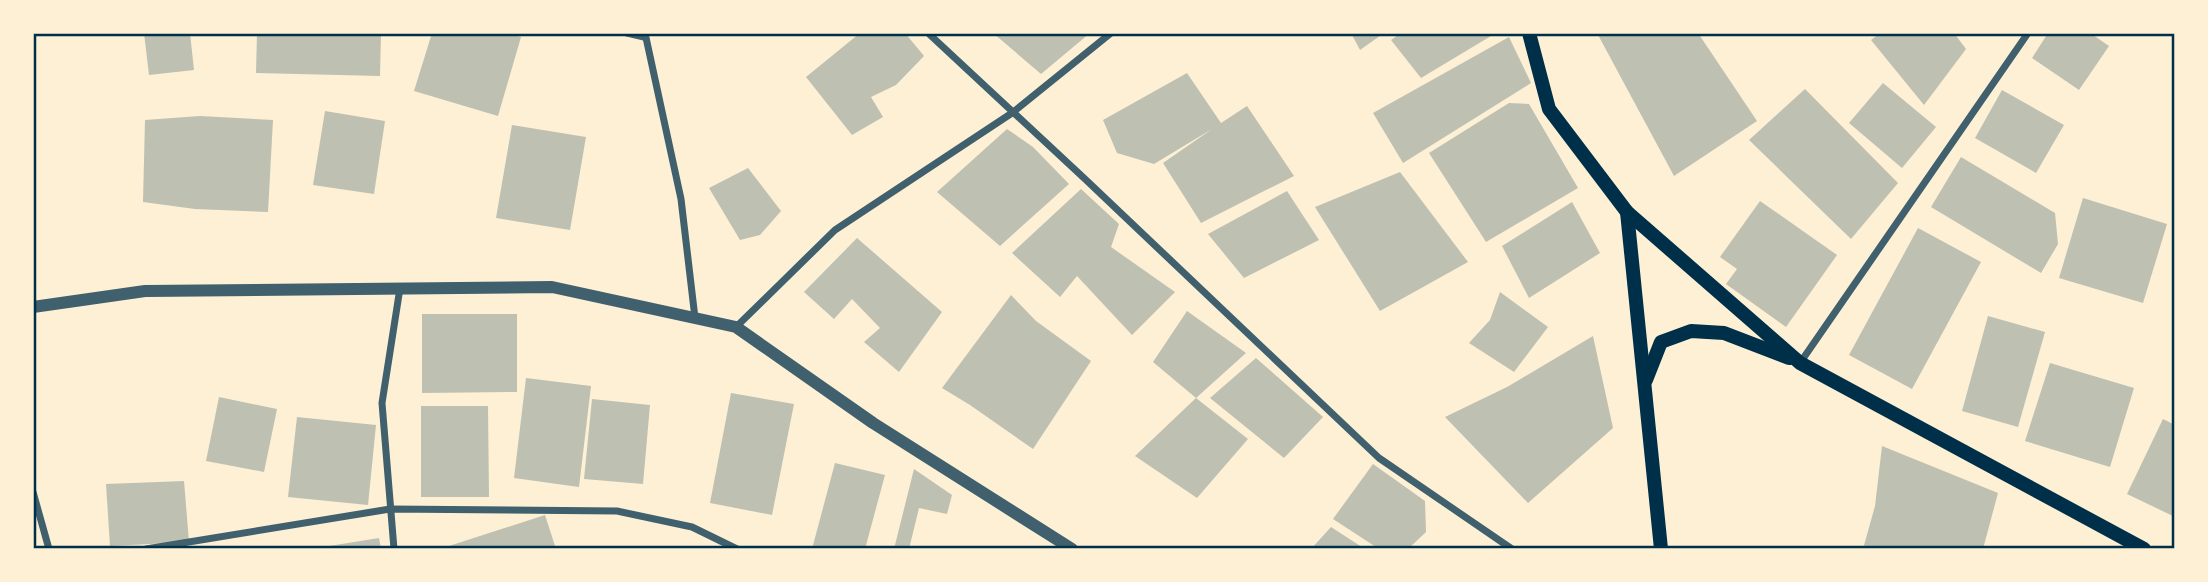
<svg xmlns="http://www.w3.org/2000/svg" width="2208" height="582" font-family="'Source Serif 4',serif">
	<style>
		.building { fill: #bec0b2 }
		.lines { fill: none; stroke-linecap: round; stroke-linejoin: round }
		.minor { stroke: #3f606c; stroke-width: 7 }
		.tertiary { stroke: #3f606c; stroke-width: 12 }
		.secondary { stroke: #003049; stroke-width: 14 }
		.neatline { fill: none; stroke: #003049; stroke-width: 2.5 }
	</style>
	<rect width="100%" height="100%" fill="#fdf0d5"/>
	<g class="building">
		<path d="M 144,33 L 190,33 L 194,70 L 149,75 Z"/>
		<path d="M 257,33 L 381,33 L 380,76 L 256,73 Z"/>
		<path d="M 432,33 L 507,33 L 521,37 L 498,116 L 414,91 Z"/>
		<path d="M 860,33 L 905,33 L 924,56 L 896,85 L 871,97 L 883,117 L 852,135 L 806,77 Z"/>
		<path d="M 993,33 L 1090,33 L 1041,74 Z"/>
		<path d="M 1351,33 L 1384,33 L 1360,50 Z"/>
		<path d="M 1401,33 L 1496,33 L 1421,78 L 1391,40 Z"/>
		<path d="M 1597,33 L 1698,33 L 1757,121 L 1674,176 Z"/>
		<path d="M 1880,33 L 1954,33 L 1966,49 L 1924,105 L 1871,40 Z"/>
		<path d="M 2048,33 L 2090,33 L 2109,46 L 2079,90 L 2032,58 Z"/>
		<path d="M 1509,37 L 1531,83 L 1403,163 L 1373,113 Z"/>
		<path d="M 1187,73 L 1221,123 L 1247,106 L 1294,176 L 1201,223 L 1163,163 L 1212,129 L 1154,164 L 1117,153 L 1103,120 Z"/>
		<path d="M 1883,83 L 1936,127 L 1902,168 L 1849,123 Z"/>
		<path d="M 1805,89 L 1898,183 L 1851,239 L 1749,140 Z"/>
		<path d="M 2002,90 L 2064,125 L 2036,173 L 1975,138 Z"/>
		<path d="M 1509,103 L 1529,104 L 1578,188 L 1486,242 L 1429,153 Z"/>
		<path d="M 325,111 L 385,121 L 374,194 L 313,185 Z"/>
		<path d="M 200,116 L 273,120 L 268,212 L 195,209 L 143,202 L 145,120 Z"/>
		<path d="M 512,125 L 586,137 L 570,230 L 496,218 Z"/>
		<path d="M 1007,129 L 1033,147 L 1069,184 L 1000,246 L 937,192 Z"/>
		<path d="M 1961,157 L 2055,213 L 2058,244 L 2041,273 L 1931,207 Z"/>
		<path d="M 748,168 L 781,211 L 760,235 L 740,240 L 709,188 Z"/>
		<path d="M 1400,172 L 1468,262 L 1380,311 L 1315,207 Z"/>
		<path d="M 1081,189 L 1119,224 L 1111,247 L 1175,292 L 1132,335 L 1077,276 L 1060,297 L 1012,253 Z"/>
		<path d="M 1287,191 L 1319,240 L 1244,278 L 1208,234 Z"/>
		<path d="M 2083,198 L 2167,224 L 2143,303 L 2059,278 Z"/>
		<path d="M 1760,201 L 1837,255 L 1786,327 L 1726,284 L 1737,269 L 1720,257 Z"/>
		<path d="M 1572,202 L 1600,253 L 1529,298 L 1502,246 Z"/>
		<path d="M 1918,228 L 1981,262 L 1912,389 L 1849,355 Z"/>
		<path d="M 857,238 L 942,312 L 899,372 L 864,342 L 880,328 L 852,299 L 834,319 L 804,292 Z"/>
		<path d="M 1500,292 L 1548,327 L 1514,372 L 1469,343 L 1490,320 Z"/>
		<path d="M 1011,295 L 1036,321 L 1091,361 L 1033,449 L 970,405 L 942,388 Z"/>
		<path d="M 1187,311 L 1246,353 L 1196,398 L 1153,362 Z"/>
		<path d="M 422,314 L 517,314 L 517,392 L 422,393 Z"/>
		<path d="M 1988,316 L 2045,332 L 2018,427 L 1962,411 Z"/>
		<path d="M 1593,336 L 1613,428 L 1528,503 L 1445,417 L 1507,387 Z"/>
		<path d="M 1256,358 L 1323,417 L 1284,458 L 1210,398 Z"/>
		<path d="M 2050,363 L 2134,388 L 2110,467 L 2025,441 Z"/>
		<path d="M 526,378 L 591,386 L 579,487 L 514,478 Z"/>
		<path d="M 731,393 L 794,404 L 772,515 L 710,503 Z"/>
		<path d="M 219,397 L 277,409 L 264,472 L 206,461 Z"/>
		<path d="M 1196,398 L 1248,439 L 1197,498 L 1135,456 Z"/>
		<path d="M 592,399 L 650,405 L 643,484 L 584,479 Z"/>
		<path d="M 421,406 L 488,406 L 489,497 L 421,497 Z"/>
		<path d="M 297,417 L 376,425 L 368,505 L 288,497 Z"/>
		<path d="M 2163,419 L 2175,425 L 2175,517 L 2127,494 Z"/>
		<path d="M 1882,446 L 1998,493 L 1983,549 L 1863,549 L 1875,506 Z"/>
		<path d="M 835,463 L 885,475 L 865,549 L 812,549 Z"/>
		<path d="M 1373,464 L 1425,501 L 1426,532 L 1408,549 L 1379,549 L 1333,519 Z"/>
		<path d="M 914,469 L 952,495 L 947,514 L 919,508 L 909,549 L 894,549 Z"/>
		<path d="M 184,481 L 189,542 L 110,546 L 106,484 Z"/>
		<path d="M 545,515 L 556,549 L 449,549 L 449,546 Z"/>
		<path d="M 1331,527 L 1365,549 L 1311,549 Z"/>
		<path d="M 379,538 L 381,549 L 324,549 L 323,547 Z"/>
	</g>
	<g class="lines">
		<g class="minor">
			<path d="M 627,33 L 644,37"/>
			<path d="M 645,33 L 681,199 L 695,318"/>
			<path d="M 928,33 L 1085,179 L 1379,458 L 1512,549"/>
			<path d="M 736,327 L 835,230 L 1012,113 L 1111,33"/>
			<path d="M 1800,363 L 2028,33"/>
			<path d="M 33,492 L 49,549"/>
			<path d="M 146,549 L 390,509 L 617,511 L 692,527 L 737,549"/>
			<path d="M 394,549 L 382,403 L 400,288"/>
		</g>
		<path class="tertiary" d="M 33,307 L 145,291 L 552,287 L 736,327 L 873,423 L 1072,549"/>
		<g class="secondary">
			<path d="M 1529,33 L 1549,109 L 1627,212 L 1800,363 L 2144,549"/>
			<path d="M 1627,212 L 1661,549"/>
			<path d="M 1646,380 L 1661,342 L 1691,331 L 1724,333 L 1789,358"/>
		</g>
	</g>
	<rect width="2208" height="582" fill="none" stroke="#fdf0d5" stroke-width="70"/>
	<rect x="35" y="35" width="2138" height="512" class="neatline"/>
</svg>
